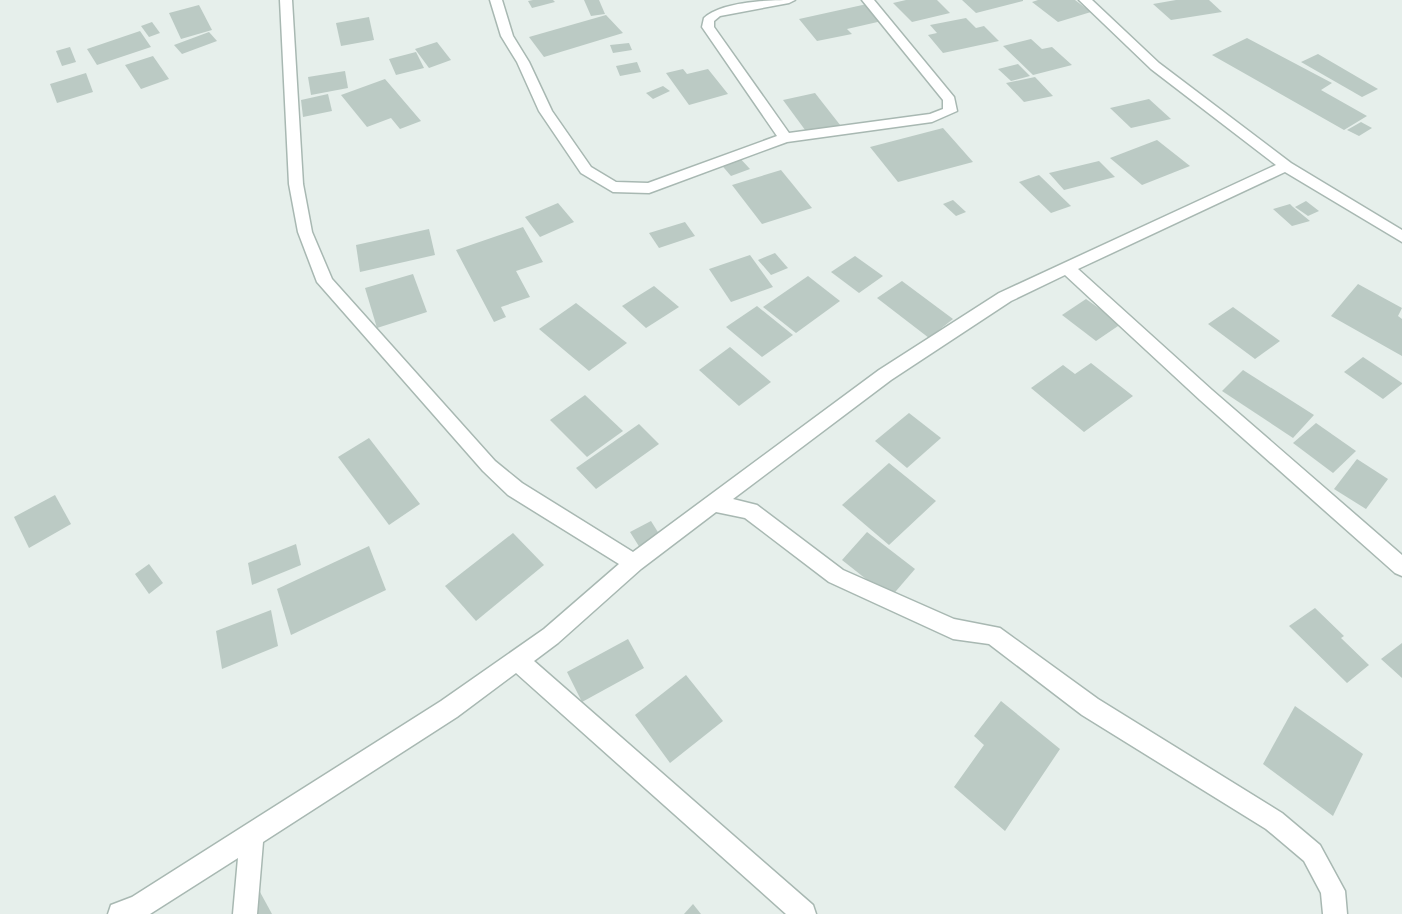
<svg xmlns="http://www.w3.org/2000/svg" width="1402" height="914" font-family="Raleway,sans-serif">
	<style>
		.building { fill: #bbcac4 }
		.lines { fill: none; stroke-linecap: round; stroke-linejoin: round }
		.minor-casing { stroke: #a8b8b2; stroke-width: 3 }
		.minor { fill: #fff; fill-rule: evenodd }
	</style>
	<rect width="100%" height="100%" fill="#e6efeb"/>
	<g class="building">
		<path d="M 533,0 L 553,0 L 555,2 L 532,8 L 528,1 Z"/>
		<path d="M 584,0 L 599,0 L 605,14 L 591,16 Z"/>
		<path d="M 906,0 L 937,0 L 950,13 L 912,22 L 893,3 Z"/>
		<path d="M 962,0 L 1023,0 L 1023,1 L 976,13 Z"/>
		<path d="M 1038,0 L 1075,0 L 1091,12 L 1058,22 L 1032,2 Z"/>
		<path d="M 1176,0 L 1209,0 L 1222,12 L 1171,20 L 1153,4 Z"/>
		<path d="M 867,4 L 882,21 L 847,29 L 852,34 L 817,41 L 799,19 Z"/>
		<path d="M 199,5 L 212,30 L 181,39 L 169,13 Z"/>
		<path d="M 606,15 L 623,33 L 544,57 L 529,37 Z"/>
		<path d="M 369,17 L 374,40 L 341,46 L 336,23 Z"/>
		<path d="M 966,18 L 976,28 L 984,26 L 999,41 L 943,53 L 928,35 L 937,33 L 930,25 Z"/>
		<path d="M 152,22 L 160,33 L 149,37 L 141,26 Z"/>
		<path d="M 140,31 L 151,47 L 97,65 L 87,49 Z"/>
		<path d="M 209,32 L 217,41 L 182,54 L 174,45 Z"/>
		<path d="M 1247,38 L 1332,83 L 1321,90 L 1367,116 L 1344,130 L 1212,55 Z"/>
		<path d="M 1031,39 L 1042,49 L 1052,47 L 1072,65 L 1033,75 L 1003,46 Z"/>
		<path d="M 437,42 L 451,60 L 429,68 L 415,49 Z"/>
		<path d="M 629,43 L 632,50 L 613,53 L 610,45 Z"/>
		<path d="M 70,47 L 76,62 L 62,66 L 56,51 Z"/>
		<path d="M 416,52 L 424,68 L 396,75 L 389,59 Z"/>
		<path d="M 1318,54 L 1378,89 L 1362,97 L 1301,62 Z"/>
		<path d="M 153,56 L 169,79 L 141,89 L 125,65 Z"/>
		<path d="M 637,62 L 641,72 L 620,76 L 616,66 Z"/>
		<path d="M 1018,64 L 1030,76 L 1011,81 L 998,69 Z"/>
		<path d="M 683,69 L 687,74 L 708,69 L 728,94 L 689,105 L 666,73 Z"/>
		<path d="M 345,71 L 348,88 L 311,95 L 308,77 Z"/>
		<path d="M 86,73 L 93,92 L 57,103 L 50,84 Z"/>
		<path d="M 1035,77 L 1053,96 L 1024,102 L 1006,83 Z"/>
		<path d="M 385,79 L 421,121 L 400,129 L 391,118 L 367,127 L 341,95 Z"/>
		<path d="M 663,86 L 670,91 L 653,99 L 646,93 Z"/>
		<path d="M 815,93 L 844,130 L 811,138 L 783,100 Z"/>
		<path d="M 328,94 L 332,111 L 303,117 L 301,100 Z"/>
		<path d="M 1149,99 L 1171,119 L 1131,128 L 1110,108 Z"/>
		<path d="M 1361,122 L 1372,128 L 1359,136 L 1347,130 Z"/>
		<path d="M 943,128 L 973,162 L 898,182 L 870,147 Z"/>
		<path d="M 1157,140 L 1190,166 L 1142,185 L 1110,158 Z"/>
		<path d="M 737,155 L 750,169 L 731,176 L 718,161 Z"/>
		<path d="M 1099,161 L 1115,177 L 1064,190 L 1049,173 Z"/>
		<path d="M 781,170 L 812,208 L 762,224 L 732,185 Z"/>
		<path d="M 1039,175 L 1071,206 L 1051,213 L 1019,182 Z"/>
		<path d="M 953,200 L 966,212 L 956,216 L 943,204 Z"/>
		<path d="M 1306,201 L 1319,211 L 1308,216 L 1295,207 Z"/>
		<path d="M 558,203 L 574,222 L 540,237 L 525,217 Z"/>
		<path d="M 1290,204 L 1293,207 L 1310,221 L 1292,226 L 1273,209 Z"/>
		<path d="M 685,222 L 695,236 L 659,248 L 649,233 Z"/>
		<path d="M 523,227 L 543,262 L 516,271 L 530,297 L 501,307 L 506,317 L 494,322 L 456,250 Z"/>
		<path d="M 429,229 L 435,255 L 360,272 L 356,245 Z"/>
		<path d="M 775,253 L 788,268 L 771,275 L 758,260 Z"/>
		<path d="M 750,255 L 773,287 L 731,302 L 709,269 Z"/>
		<path d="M 855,256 L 883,276 L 859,293 L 831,272 Z"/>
		<path d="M 413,274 L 427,312 L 377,328 L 365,288 Z"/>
		<path d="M 808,276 L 840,301 L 796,333 L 763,307 Z"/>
		<path d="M 902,281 L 953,319 L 929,338 L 877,298 Z"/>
		<path d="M 1358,284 L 1402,308 L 1398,316 L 1402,319 L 1402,356 L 1331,316 Z"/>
		<path d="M 654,286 L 679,307 L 646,328 L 622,306 Z"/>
		<path d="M 1086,299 L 1121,324 L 1096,341 L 1062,315 Z"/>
		<path d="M 576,303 L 627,343 L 589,371 L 539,329 Z"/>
		<path d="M 757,306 L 793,335 L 762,357 L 726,327 Z"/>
		<path d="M 1233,307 L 1280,341 L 1255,359 L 1208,324 Z"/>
		<path d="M 730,347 L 771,382 L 739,406 L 699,370 Z"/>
		<path d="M 1363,357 L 1402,383 L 1402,384 L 1383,399 L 1344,372 Z"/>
		<path d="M 1091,363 L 1133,396 L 1084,432 L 1031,388 L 1063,365 L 1075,374 Z"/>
		<path d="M 1243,370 L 1314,415 L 1293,438 L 1222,391 Z"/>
		<path d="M 585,395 L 623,431 L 587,457 L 550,420 Z"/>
		<path d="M 909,413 L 941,438 L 907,468 L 875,441 Z"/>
		<path d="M 1316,423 L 1356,451 L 1333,473 L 1293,443 Z"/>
		<path d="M 639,424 L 659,444 L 596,489 L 576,468 Z"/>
		<path d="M 369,438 L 420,504 L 389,525 L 338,457 Z"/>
		<path d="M 1357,459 L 1388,479 L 1366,509 L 1334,489 Z"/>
		<path d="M 889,463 L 936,501 L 889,545 L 842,505 Z"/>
		<path d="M 55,495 L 71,524 L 29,548 L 14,517 Z"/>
		<path d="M 651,521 L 661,537 L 640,548 L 630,532 Z"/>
		<path d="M 867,532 L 915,569 L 890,598 L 842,560 Z"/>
		<path d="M 513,533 L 544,565 L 476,621 L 445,586 Z"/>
		<path d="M 296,544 L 301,565 L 252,585 L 248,563 Z"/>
		<path d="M 369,546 L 386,590 L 291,635 L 277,589 Z"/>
		<path d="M 149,564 L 163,583 L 149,594 L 135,574 Z"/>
		<path d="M 1315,608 L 1344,636 L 1341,638 L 1369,665 L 1347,683 L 1289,626 Z"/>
		<path d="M 271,610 L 278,646 L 222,669 L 216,631 Z"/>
		<path d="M 628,639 L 644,668 L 582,702 L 567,672 Z"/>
		<path d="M 1402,643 L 1402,678 L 1381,659 Z"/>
		<path d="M 686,675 L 723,721 L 670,763 L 635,715 Z"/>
		<path d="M 1001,701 L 1060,749 L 1005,831 L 954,787 L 984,745 L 974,736 Z"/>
		<path d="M 1295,706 L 1363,754 L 1333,816 L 1263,764 Z"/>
		<path d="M 260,892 L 272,914 L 232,914 Z"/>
		<path d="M 693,904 L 701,914 L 684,914 Z"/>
	</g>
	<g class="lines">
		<defs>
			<g id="minor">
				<path d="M 280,0 L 292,0 L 303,184 L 312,232 L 332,279 L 495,461 L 522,483 L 633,552 L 879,370 L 999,293 L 1276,165 L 1151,69 L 1079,0 L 1092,0 L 1159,63 L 1291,163 L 1402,230 L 1402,242 L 1285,172 L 1078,269 L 1212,390 L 1402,555 L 1402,576 L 1395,573 L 1200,400 L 1065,275 L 1011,301 L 891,380 L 733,499 L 757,505 L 843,570 L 954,619 L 1000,628 L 1098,699 L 1282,813 L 1320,845 L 1345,891 L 1347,914 L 1323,914 L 1321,893 L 1304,861 L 1266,829 L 1082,715 L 989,644 L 953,639 L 829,582 L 745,518 L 716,512 L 641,569 L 558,643 L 534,661 L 813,905 L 816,914 L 786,914 L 516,673 L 457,717 L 263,842 L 257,914 L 233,914 L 238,858 L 150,914 L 108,914 L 111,905 L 132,897 L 441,701 L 544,629 L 619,564 L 508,495 L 483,471 L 317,282 L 298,232 L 289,184 Z"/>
				<path d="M 490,0 L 502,0 L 513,36 L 529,62 L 552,111 L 591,167 L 616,182 L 648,183 L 777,136 L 702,27 L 704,18 C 722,1 770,0 795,0 L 789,3 L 720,16 L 714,21 L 714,27 L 789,133 L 930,114 L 943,109 L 943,100 L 862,0 L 874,0 L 954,97 L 957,111 L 932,122 L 787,142 L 649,193 L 613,192 L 581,173 L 539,111 L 517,62 L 501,36 Z"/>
			</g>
		</defs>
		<use href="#minor" class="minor-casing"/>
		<use href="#minor" class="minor"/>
	</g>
</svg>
